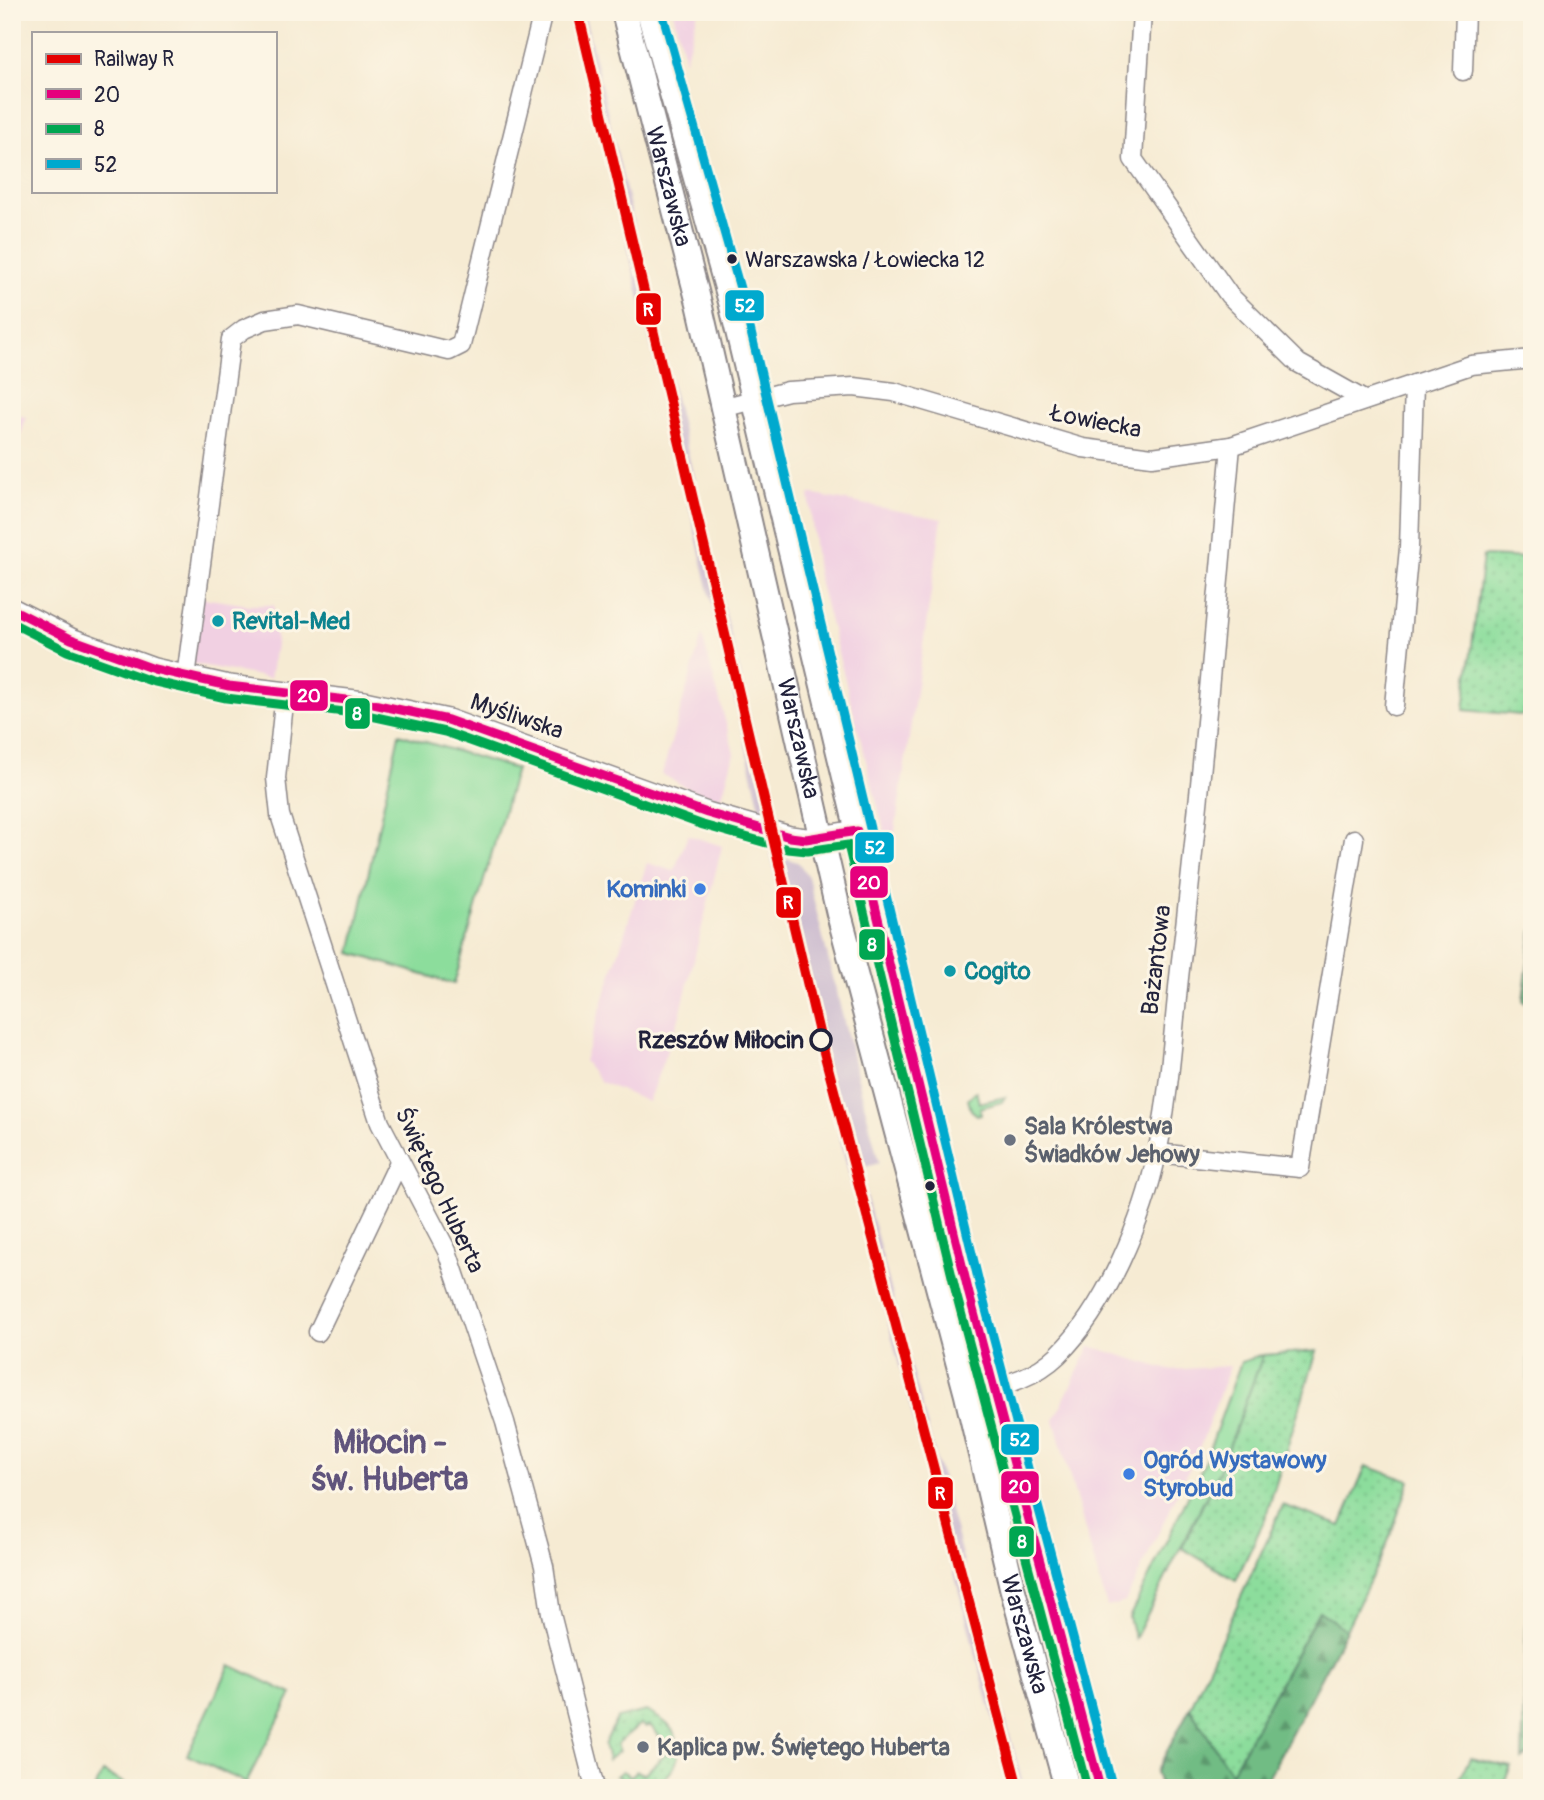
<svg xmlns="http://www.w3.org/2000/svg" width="1544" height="1800" font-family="Pangolin,sans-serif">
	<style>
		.built { fill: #f1d0e2 }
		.railway { fill: #cebed0 }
		.grass { fill: url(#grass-dots); stroke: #57806c; stroke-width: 2 }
		.forest { fill: url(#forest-firs); stroke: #4a6f60; stroke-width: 2 }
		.garden { fill: #8cdd9c; stroke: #57806c; stroke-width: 2 }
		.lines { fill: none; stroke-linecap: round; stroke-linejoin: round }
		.minor-casing { stroke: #8c8687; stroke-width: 21 }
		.tertiary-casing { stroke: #8c8687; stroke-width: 24 }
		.secondary-casing { stroke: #8c8687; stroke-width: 28 }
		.minor { stroke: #fff; stroke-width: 18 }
		.tertiary { stroke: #fff; stroke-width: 21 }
		.secondary { stroke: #fff; stroke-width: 24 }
		.bus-1-casing { stroke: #fcf5e5; stroke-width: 14 }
		.bus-2-casing { stroke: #fcf5e5; stroke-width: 14 }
		.bus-3-casing { stroke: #fcf5e5; stroke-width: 14 }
		.bus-1 { stroke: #e5007d; stroke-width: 9 }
		.bus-2 { stroke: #00a651; stroke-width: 9 }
		.bus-3 { stroke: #00a9ce; stroke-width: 9 }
		.rail-1-casing { stroke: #fcf5e5; stroke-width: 16 }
		.rail-1 { stroke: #e50000; stroke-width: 10 }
		.bus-dot { fill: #22223b; stroke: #fcf5e5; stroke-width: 2.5 }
		.culture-dot { fill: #0f9aa8; stroke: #fcf5e5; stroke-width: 2.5 }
		.shop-dot { fill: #3f7fe0; stroke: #fcf5e5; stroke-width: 2.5 }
		.stop-dot { fill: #fcf5e5; stroke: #22223b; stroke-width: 3.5 }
		.worship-dot { fill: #6b7280; stroke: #fcf5e5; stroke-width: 2.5 }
		.labels { text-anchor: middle; stroke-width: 6; stroke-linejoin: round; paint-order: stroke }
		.bus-label { font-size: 22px; fill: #22223b; stroke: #fcf5e5; text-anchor: start }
		.street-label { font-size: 24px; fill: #22223b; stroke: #fcf5e5 }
		.culture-label { font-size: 24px; font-weight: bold; fill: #0d838f; stroke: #fcf5e5; text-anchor: start }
		.shop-label { font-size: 24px; font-weight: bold; fill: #366cbe; stroke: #fcf5e5; text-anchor: end }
		.stop-label { font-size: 24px; font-weight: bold; fill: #22223b; stroke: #fcf5e5; text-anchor: end }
		.worship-label { font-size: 24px; font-weight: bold; fill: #5b616d; stroke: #fcf5e5; text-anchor: start }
		.district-label { font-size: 32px; font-weight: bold; fill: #60547c; stroke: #fcf5e5 }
		.line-badge { stroke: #fcf5e5; stroke-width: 2.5 }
		.badge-label { font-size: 19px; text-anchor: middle; font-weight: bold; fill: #fff }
	</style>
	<defs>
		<pattern id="grass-dots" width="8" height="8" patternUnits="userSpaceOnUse" patternTransform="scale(1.75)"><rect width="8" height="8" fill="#8cdd9c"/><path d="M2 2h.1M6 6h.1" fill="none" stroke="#78bd87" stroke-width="1.8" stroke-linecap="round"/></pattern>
		<pattern id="forest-firs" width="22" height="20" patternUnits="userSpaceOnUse" patternTransform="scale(1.75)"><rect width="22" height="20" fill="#71bc84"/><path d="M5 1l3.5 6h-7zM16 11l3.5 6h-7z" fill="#5c986d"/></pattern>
	</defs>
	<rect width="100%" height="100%" fill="#fcf5e5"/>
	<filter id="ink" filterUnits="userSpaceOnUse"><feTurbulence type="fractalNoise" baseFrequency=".0143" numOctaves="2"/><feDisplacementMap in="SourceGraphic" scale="14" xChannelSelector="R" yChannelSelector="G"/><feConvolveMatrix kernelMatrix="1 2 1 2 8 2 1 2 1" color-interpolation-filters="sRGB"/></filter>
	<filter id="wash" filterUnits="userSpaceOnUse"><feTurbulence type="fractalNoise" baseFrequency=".00686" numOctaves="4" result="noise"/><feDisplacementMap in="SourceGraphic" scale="28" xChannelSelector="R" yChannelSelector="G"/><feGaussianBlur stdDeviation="1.57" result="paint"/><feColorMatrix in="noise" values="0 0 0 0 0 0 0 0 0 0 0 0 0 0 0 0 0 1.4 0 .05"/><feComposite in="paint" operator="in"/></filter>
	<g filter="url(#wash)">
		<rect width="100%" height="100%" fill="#f6ebd3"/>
		<g class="built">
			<path d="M 673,12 L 698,12 L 685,61 Z"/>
			<path d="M 12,414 L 26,417 L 12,469 Z"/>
			<path d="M 809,494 L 942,519 L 891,857 L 817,572 Z"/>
			<path d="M 188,596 L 249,605 L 274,605 L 276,645 L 270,678 L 179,661 Z"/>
			<path d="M 702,635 L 734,753 L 721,800 L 689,789 L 662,774 Z"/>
			<path d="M 688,835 L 722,846 L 680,1015 L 648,1102 L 601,1082 L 584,1061 L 647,863 L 674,871 Z"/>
			<path d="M 1090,1346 L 1169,1370 L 1230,1366 L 1200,1447 L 1125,1602 L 1107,1607 L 1054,1420 Z"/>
		</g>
		<g class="railway">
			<path d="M 572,12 L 584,12 L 773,813 L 761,813 L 758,799 Z"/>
			<path d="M 770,852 L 799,863 L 808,877 L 879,1163 L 859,1169 L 1024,1788 L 1011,1788 L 851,1184 Z"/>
		</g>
		<g class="grass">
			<path d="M 1483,556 L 1532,558 L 1532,716 L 1464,710 Z"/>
			<path d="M 1528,1342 L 1532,1342 L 1532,1634 L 1526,1634 L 1530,1496 Z"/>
			<path d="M 1317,1351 L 1265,1519 L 1236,1580 L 1182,1548 L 1222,1465 L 1263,1355 Z"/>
			<path d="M 1366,1466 L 1410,1481 L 1386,1547 L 1346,1630 L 1319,1611 L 1231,1774 L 1190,1708 L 1283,1505 L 1341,1526 Z"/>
			<path d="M 646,1711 C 653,1715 664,1720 669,1726 C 692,1752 670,1788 638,1786 L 616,1776 L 622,1771 L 631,1776 L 637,1771 L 644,1774 L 666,1754 L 663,1750 L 666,1744 L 650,1725 L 646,1727 L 640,1724 L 617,1744 L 619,1751 L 608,1760 L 604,1745 L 617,1718 Z"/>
			<path d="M 1470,1758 L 1511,1767 L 1501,1788 L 1455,1788 Z"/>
		</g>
		<g class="forest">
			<path d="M 1532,930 L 1532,1008 L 1523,1001 Z"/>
			<path d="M 1319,1611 L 1346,1630 L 1263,1788 L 1161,1788 L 1156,1772 L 1190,1708 L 1231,1773 Z"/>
			<path d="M 1526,1634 L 1532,1634 L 1532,1752 L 1522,1759 Z"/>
		</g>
		<g class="garden">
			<path d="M 399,734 L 516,769 L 454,984 L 351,953 Z"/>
			<path d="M 976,1091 L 979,1103 L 1005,1097 L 1002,1102 L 980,1108 L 981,1114 L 977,1115 L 971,1110 L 968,1099 Z"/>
			<path d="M 1263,1355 L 1222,1465 L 1135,1639 L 1129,1618 L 1204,1464 L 1241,1362 Z"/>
			<path d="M 230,1665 L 292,1694 L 246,1783 L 187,1755 Z"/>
			<path d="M 103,1772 L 133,1788 L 95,1788 Z"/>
		</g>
	</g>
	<g filter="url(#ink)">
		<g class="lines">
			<defs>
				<g id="minor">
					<path d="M 1142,12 L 1133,159 L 1229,295 L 1298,363 L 1364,400"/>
					<path d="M 1463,71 L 1465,12"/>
					<path d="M 722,408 L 788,391 L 854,387 L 894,392 L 1083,448 L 1152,457 L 1231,446 L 1471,365 L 1532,359"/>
					<path d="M 186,677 L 231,339 L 244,329 L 265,320 L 298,315 L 449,351 L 461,345 L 543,12"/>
					<path d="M 285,694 L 276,778 L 280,815 L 380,1123 L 447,1251 L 505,1422 L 544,1566 L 551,1614 L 595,1788"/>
					<path d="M 1394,706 L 1409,548 L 1414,384"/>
					<path d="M 1157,1153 L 1300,1168 L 1354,839"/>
					<path d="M 318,1332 L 399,1162"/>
					<path d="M 967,1395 C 1000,1386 1032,1380 1058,1355 C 1106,1308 1144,1218 1157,1153 C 1170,1093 1173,1029 1180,969 C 1201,795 1215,620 1231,446"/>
				</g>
				<path id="tertiary" d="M 12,609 L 71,639 L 154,669 L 229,686 L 364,702 L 448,720 L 707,813 L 790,837 L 806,839 L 857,831"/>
				<g id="secondary">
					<path id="s1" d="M 624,12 L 699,303 L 839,914 L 967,1395 L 1012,1587 L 1067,1788"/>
					<path d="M 649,12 L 731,302 L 969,1294 L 1100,1788"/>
				</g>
			</defs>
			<use href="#minor" class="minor-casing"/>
			<use href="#tertiary" class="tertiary-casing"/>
			<use href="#secondary" class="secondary-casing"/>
			<use href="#minor" class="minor"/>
			<use href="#tertiary" class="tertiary"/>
			<use href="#secondary" class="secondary"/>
			<defs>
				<path id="bus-1" d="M 12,609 L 71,639 L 154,669 L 229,686 L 364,702 L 448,720 L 707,813 L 790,837 L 806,839 L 857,831 L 969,1294 L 1100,1788"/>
				<path id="bus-2" d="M 12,623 L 67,651 L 151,681 L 226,698 L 362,714 L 445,732 L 703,825 L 788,849 L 807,851 L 848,845 L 957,1297 L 1087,1788"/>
				<path id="bus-3" d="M 662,12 L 743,299 L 981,1291 L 1112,1785"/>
			</defs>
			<use href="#bus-1" class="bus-1-casing"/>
			<use href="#bus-2" class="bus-2-casing"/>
			<use href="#bus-3" class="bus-3-casing"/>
			<use href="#bus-1" class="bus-1"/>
			<use href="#bus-2" class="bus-2"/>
			<use href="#bus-3" class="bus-3"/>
			<defs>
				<path id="rail-1" d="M 578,12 L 821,1041 L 1018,1788"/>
			</defs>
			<use href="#rail-1" class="rail-1-casing"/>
			<use href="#rail-1" class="rail-1"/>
		</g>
	</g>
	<g class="bus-dot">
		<circle cx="732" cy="259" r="6"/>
		<circle cx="930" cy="1186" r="6"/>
	</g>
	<g class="culture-dot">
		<circle cx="218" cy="621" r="7"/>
		<circle cx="950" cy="971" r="7"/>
	</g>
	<g class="shop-dot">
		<circle cx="700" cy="889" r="7"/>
		<circle cx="1129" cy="1474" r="7"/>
	</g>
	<circle class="stop-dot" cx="821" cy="1040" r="10"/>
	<g class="worship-dot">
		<circle cx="1010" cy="1140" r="7"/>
		<circle cx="643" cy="1747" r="7"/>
	</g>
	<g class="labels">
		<g class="bus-label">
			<text x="745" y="267">Warszawska / Łowiecka 12</text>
		</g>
		<g class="street-label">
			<text dy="8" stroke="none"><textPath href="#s1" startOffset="180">Warszawska</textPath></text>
			<text transform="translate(1096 421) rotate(11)" y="8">Łowiecka</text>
			<text transform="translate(517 716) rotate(19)" y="8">Myśliwska</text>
			<text dy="8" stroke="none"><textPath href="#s1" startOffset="747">Warszawska</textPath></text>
			<text transform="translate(1156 960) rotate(-83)" y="8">Bażantowa</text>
			<text transform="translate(440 1190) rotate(65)" y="8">Świętego Huberta</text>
			<text dy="8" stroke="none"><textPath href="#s1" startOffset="1671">Warszawska</textPath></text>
		</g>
		<g class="culture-label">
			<text x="232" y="629">Revital-Med</text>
			<text x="964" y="979">Cogito</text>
		</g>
		<g class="shop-label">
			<text x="686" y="897">Kominki</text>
			<text x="1143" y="1468" text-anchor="start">Ogród Wystawowy<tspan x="1143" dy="28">Styrobud</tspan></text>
		</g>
		<g class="stop-label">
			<text x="804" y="1048">Rzeszów Miłocin</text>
		</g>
		<g class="worship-label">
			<text x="1024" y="1134">Sala Królestwa<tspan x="1024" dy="28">Świadków Jehowy</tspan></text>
			<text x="657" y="1755">Kaplica pw. Świętego Huberta</text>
		</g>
		<g class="district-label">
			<text x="390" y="1453">Miłocin -<tspan x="390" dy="37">św. Huberta</tspan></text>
		</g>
	</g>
	<g class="line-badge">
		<rect x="724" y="289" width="41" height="33" rx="7" fill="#00a9ce"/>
		<rect x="635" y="292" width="27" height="34" rx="7" fill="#e50000"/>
		<rect x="289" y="679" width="40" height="33" rx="7" fill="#e5007d"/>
		<rect x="344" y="697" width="27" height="33" rx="7" fill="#00a651"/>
		<rect x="854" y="831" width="41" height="33" rx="7" fill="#00a9ce"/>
		<rect x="849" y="865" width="40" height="34" rx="7" fill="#e5007d"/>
		<rect x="775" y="886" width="27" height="33" rx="7" fill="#e50000"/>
		<rect x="858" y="928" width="28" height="33" rx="7" fill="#00a651"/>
		<rect x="1000" y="1423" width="40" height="33" rx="7" fill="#00a9ce"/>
		<rect x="1000" y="1470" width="40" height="34" rx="7" fill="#e5007d"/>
		<rect x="927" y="1476" width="27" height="34" rx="7" fill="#e50000"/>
		<rect x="1008" y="1525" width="27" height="33" rx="7" fill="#00a651"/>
	</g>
	<g class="badge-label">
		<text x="745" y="312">52</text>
		<text x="648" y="316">R</text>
		<text x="309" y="702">20</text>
		<text x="357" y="720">8</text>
		<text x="875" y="854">52</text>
		<text x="869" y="889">20</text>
		<text x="788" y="909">R</text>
		<text x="872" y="951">8</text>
		<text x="1020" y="1446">52</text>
		<text x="1020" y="1493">20</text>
		<text x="940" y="1500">R</text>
		<text x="1022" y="1548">8</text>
	</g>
	<rect width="1544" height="1800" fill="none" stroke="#fcf5e5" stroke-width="42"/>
	<rect x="32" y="32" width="245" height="161" fill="#fcf5e5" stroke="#a5a1a1" stroke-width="2"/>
	<rect x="46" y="54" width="35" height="10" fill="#e50000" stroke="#a5a1a1" stroke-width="2"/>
	<text x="94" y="66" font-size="21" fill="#22223b">Railway R</text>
	<rect x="46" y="89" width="35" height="10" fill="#e5007d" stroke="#a5a1a1" stroke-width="2"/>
	<text x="94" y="102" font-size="21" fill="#22223b">20</text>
	<rect x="46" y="124" width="35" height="10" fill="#00a651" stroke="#a5a1a1" stroke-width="2"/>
	<text x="94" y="136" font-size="21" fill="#22223b">8</text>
	<rect x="46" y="159" width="35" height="10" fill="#00a9ce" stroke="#a5a1a1" stroke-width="2"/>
	<text x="94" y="172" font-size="21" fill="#22223b">52</text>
</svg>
